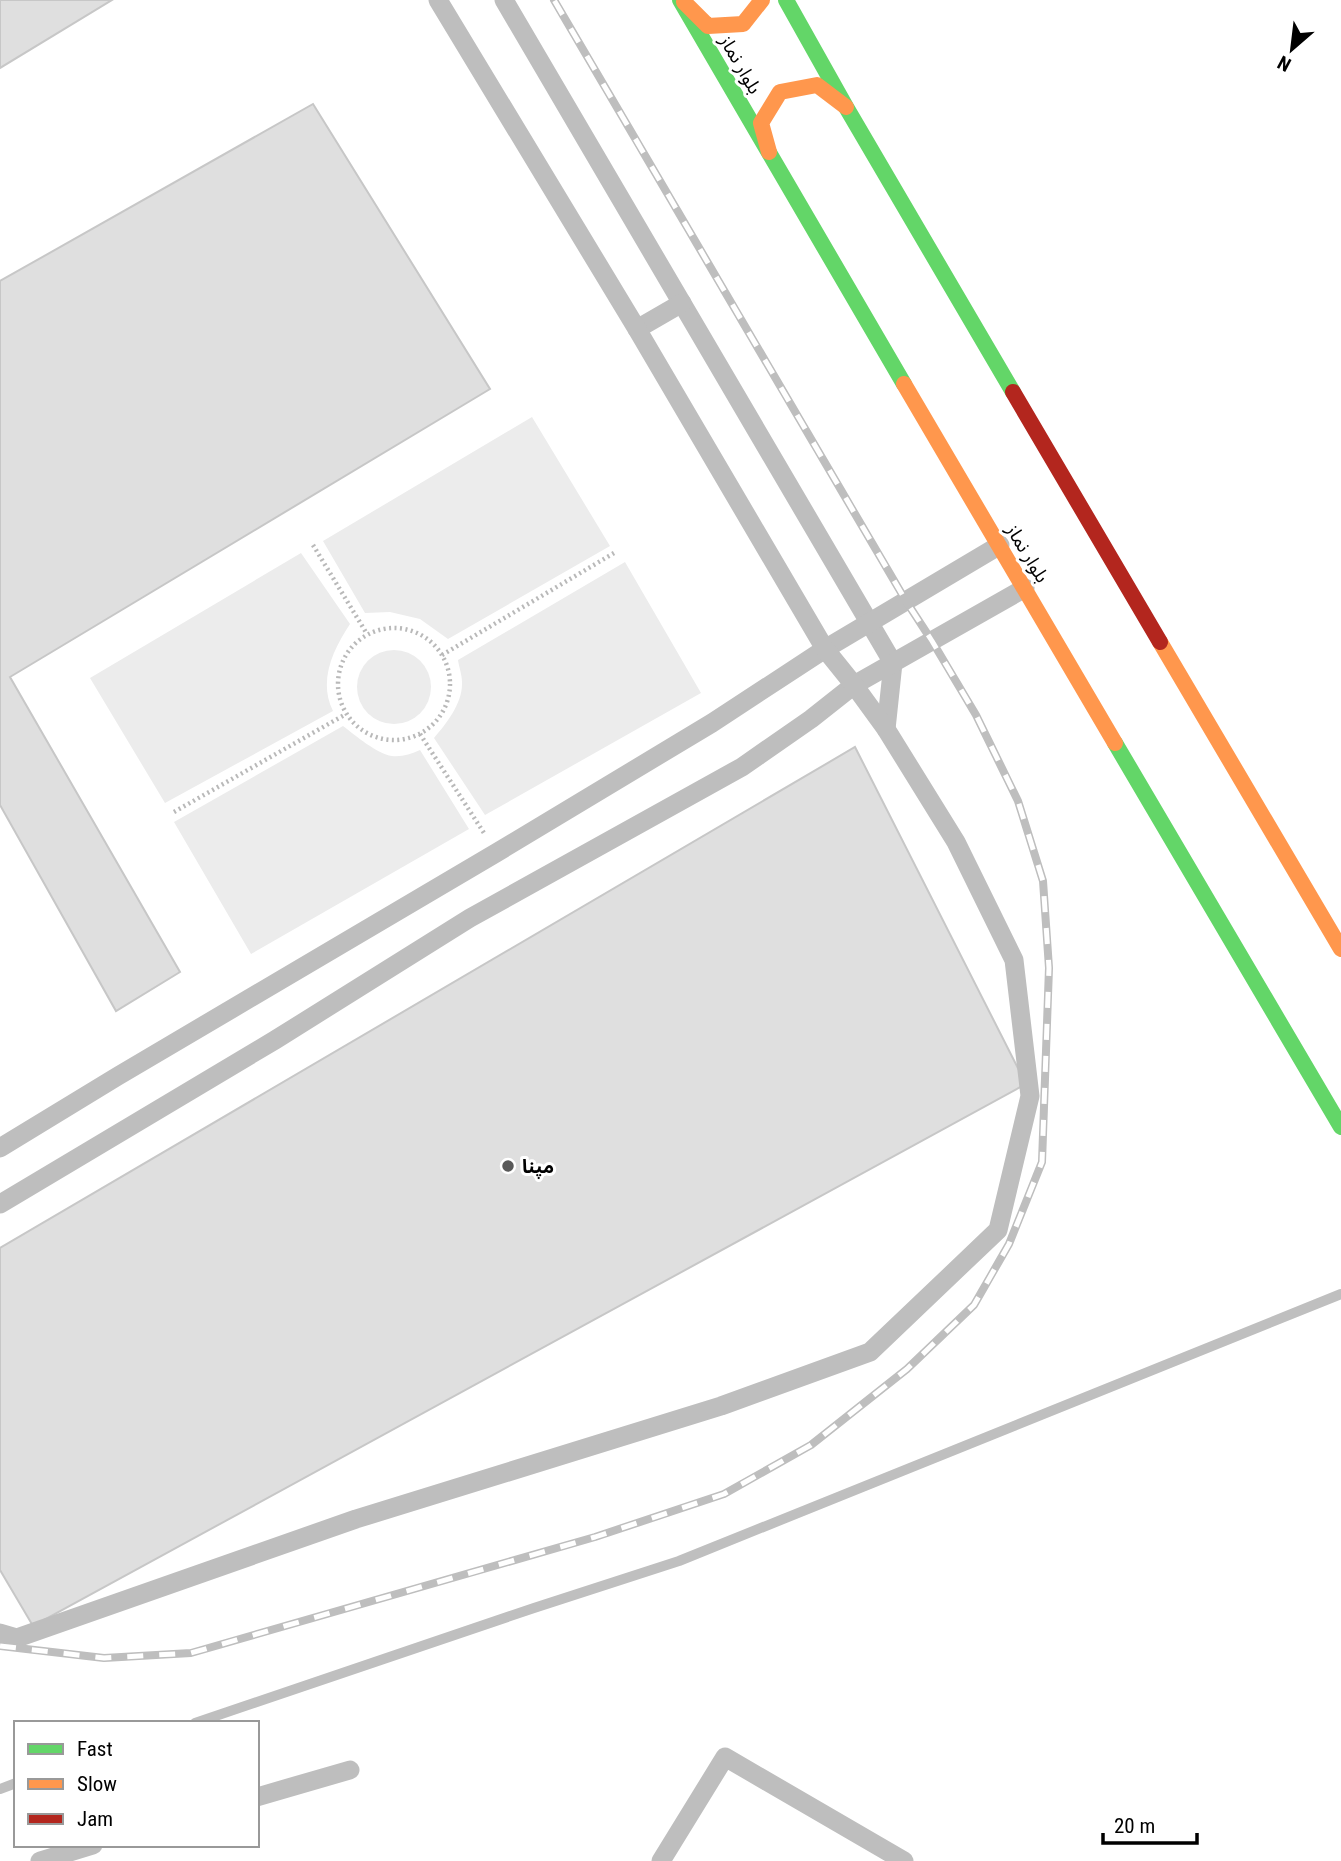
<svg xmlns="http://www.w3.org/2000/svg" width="1341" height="1861" font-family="'Roboto Condensed','Noto Sans Arabic',sans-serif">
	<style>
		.green { fill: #ececec }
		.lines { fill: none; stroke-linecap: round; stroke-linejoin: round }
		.stream { stroke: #bfbfbf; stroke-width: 10 }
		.building { fill: #dfdfdf; stroke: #c7c7c7; stroke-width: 2 }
		.path { stroke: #b9b9b9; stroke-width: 4.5; stroke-dasharray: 2 3.5; stroke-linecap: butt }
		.lane { stroke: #bebebe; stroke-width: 19 }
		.fast { stroke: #63d668; stroke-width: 16 }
		.slow { stroke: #ff974d; stroke-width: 16 }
		.jam { stroke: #b3261e; stroke-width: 16 }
		.rail-casing { stroke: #bebebe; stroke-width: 8 }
		.rail { stroke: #fff; stroke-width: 5; stroke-dasharray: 16; stroke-linecap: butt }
		.poi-dot { fill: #595959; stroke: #fff; stroke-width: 2.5 }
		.labels { text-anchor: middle; stroke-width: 6; stroke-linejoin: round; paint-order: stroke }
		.street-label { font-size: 19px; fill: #000; stroke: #fff }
		.poi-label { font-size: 19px; font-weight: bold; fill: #000; stroke: #fff; text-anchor: start }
	</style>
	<rect width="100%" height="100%" fill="#fff"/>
	<g class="green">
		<path d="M 532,417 L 610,546 L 448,639 L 420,619 L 390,612 L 365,613 L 323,541 Z"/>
		<path d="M 301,553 L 350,624 C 333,650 318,681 333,711 L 165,803 L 90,678 Z"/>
		<path d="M 625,562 L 701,693 L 485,815 L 434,738 C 446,724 463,703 462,682 C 462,675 459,667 458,660 Z"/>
		<circle cx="394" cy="687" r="37"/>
		<path d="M 343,726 C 355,735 377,754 392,756 C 402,757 411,754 420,750 L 469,829 L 251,954 L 174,822 Z"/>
	</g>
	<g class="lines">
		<g class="stream">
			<path d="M 195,1723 L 534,1608 L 679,1561 L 1341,1294"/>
			<path d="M 0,1789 L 16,1783"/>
		</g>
	</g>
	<g class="building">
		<path d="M 0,0 L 112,0 L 0,68 Z"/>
		<path d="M 313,104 L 490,389 L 10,677 L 180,972 L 116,1011 L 0,805 L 0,281 Z"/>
		<path d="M 855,747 L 1026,1084 L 33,1626 L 0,1570 L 0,1248 Z"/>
	</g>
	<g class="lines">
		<g class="path">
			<path d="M 313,545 L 367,634"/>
			<circle cx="394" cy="684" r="56"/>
			<path d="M 442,655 L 614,553"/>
			<path d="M 420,734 L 484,833"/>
			<path d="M 174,812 L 346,714"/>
		</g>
		<g class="lane">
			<path d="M 504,0 L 893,663 L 886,729"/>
			<path d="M 637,329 L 682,303"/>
			<path d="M 0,1148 L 118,1076 L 496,853 L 712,723 L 825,649 L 1000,545"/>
			<path d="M 0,1204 L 275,1040 L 470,918 L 742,767 L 811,719 L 854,685 L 1025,588"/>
			<path d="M 0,1633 L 17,1638 L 356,1519 L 721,1406 L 870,1352 L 998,1230 L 1030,1096 L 1014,960 L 956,842 L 886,729 L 854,685 L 825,649 L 637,329 L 438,0"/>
			<path d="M 257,1797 L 350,1770"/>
			<path d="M 40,1861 L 93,1845"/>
			<path d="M 661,1861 L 725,1757 L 904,1861"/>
		</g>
		<g class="fast">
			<path d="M 680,0 L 904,384"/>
			<path d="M 786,0 L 846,107 L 1013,392"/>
			<path d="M 1115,743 L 1341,1127"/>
		</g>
		<g class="slow">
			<path d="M 684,2 L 708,26 L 743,24 L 762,0"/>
			<path d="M 769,152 L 761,123 L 780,92 L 817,85 L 846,107"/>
			<path d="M 904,384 L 1115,743"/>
			<path d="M 1160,642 L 1341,949"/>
		</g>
		<path class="jam" d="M 1013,392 L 1160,642"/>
		<defs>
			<path id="rail" d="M 0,1646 L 104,1658 L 191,1653 L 595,1537 L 724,1494 L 811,1445 L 907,1369 L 974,1305 L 1009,1244 L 1042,1162 L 1049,968 L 1043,881 L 1018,801 L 976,715 L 932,641 L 906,601 L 554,0"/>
		</defs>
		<use href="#rail" class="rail-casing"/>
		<use href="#rail" class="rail"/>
	</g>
	<circle class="poi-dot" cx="508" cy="1166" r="7"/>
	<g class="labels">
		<g class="street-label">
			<text transform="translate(741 64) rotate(60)" y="7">بلوار نماز</text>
			<text transform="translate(1028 553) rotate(59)" y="7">بلوار نماز</text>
		</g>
		<g class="poi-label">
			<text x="522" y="1173">مپنا</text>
		</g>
	</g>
	<rect x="14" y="1721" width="245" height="126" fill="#ffffff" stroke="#999999" stroke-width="2"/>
	<rect x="28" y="1744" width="35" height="10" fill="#63d668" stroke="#999999" stroke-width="2"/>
	<text x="77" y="1756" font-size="21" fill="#000000">Fast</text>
	<rect x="28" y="1779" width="35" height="10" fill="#ff974d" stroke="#999999" stroke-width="2"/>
	<text x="77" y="1791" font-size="21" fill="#000000">Slow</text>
	<rect x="28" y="1814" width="35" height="10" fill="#b3261e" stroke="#999999" stroke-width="2"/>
	<text x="77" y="1826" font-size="21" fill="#000000">Jam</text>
	<g transform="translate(1292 49) rotate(208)" stroke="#ffffff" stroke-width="5" paint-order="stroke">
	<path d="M0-5L12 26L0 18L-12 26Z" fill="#000000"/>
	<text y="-10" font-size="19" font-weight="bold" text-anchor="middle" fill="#000000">N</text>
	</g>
	<path d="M1103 1833v10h94v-10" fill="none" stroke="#000000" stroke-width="3.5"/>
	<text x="1114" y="1833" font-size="21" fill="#000000" stroke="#ffffff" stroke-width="5" paint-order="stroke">20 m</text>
</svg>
